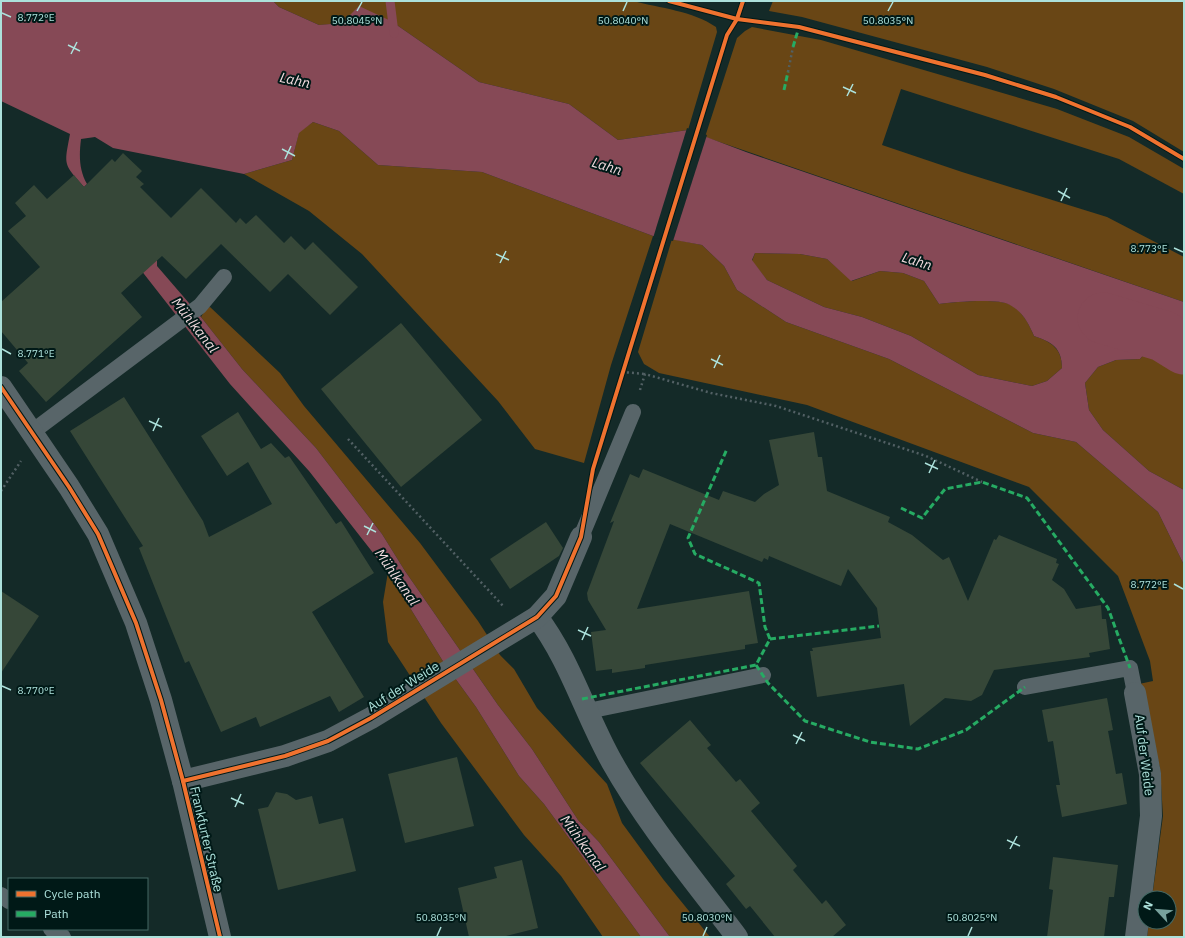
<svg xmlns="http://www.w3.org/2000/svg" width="1185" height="938" font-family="'IBM Plex Sans',sans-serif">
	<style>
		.green { fill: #694615 }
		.water { fill: #864956; fill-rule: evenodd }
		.pier { fill: #142a28 }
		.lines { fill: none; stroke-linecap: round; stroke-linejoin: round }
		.stream { stroke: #864956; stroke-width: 9 }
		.river { stroke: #864956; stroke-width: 51 }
		.building { fill: #364738 }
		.path { stroke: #526064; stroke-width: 2.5; stroke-dasharray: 2 3; stroke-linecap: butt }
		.service { stroke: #586569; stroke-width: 16 }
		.minor { stroke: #586569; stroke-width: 22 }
		.tertiary { stroke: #586569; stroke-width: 22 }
		.quiet { stroke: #26ab63; stroke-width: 3; stroke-dasharray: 6 3; stroke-linecap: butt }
		.cycleway-casing { stroke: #001917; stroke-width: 6 }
		.cycleway { stroke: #ef722f; stroke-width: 4 }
		.ticks { fill: none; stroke: #ace1db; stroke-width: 1.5 }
		.labels { text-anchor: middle; stroke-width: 4; stroke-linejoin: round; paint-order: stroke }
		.street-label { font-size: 13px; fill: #ace1db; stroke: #001917 }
		.water-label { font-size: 14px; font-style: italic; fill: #f3dce0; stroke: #001917 }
		.ticks-label { font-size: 10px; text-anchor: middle; fill: #ace1db; stroke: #001917; stroke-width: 4; stroke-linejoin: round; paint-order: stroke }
	</style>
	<rect width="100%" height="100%" fill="#142a28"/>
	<g class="green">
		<path d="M 273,1 L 633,1 C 660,8 693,11 716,27 L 717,32 L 688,130 L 618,140 L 569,104 L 479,82 L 391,21 L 319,25 L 279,7 Z"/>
		<path d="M 773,1 L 1184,1 L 1184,152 L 1133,121 L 1054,89 L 987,67 L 802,17 L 769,11 Z"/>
		<path d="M 752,27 L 821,40 L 1057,109 L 1129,137 L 1184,169 L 1184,194 L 1119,159 L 901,89 L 882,145 L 962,172 L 1107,217 L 1184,257 L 1184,302 L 705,137 L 737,38 L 745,31 Z"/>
		<path d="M 313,122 L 339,131 L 378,165 L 482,172 L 653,236 L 611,365 L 584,463 L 535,449 L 498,401 L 362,254 L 309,211 L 244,174 L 292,160 L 299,132 Z"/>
		<path d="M 672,239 L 702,245 L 724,266 L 737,290 L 786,322 L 889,359 L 1033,433 L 1076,442 L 1158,512 L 1184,565 L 1184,937 L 1147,937 L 1149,922 L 1169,922 L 1169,898 L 1152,898 L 1163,816 L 1160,768 L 1139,684 L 1153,681 L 1150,661 L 1118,576 L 1029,487 L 807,405 L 659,373 L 644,364 L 638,352 Z"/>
		<path d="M 755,253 L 800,254 L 827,259 L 852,281 L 880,271 L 903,273 L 924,281 L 939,304 C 954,302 999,298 1011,305 C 1023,312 1029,324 1034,336 C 1052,342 1062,349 1062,368 L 1047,381 L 1032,386 L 978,375 L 911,336 L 862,317 L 824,307 L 767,280 L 752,261 Z"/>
		<path d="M 210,307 L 280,373 L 304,406 L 420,543 L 478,621 L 500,655 L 514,669 L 537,708 L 607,784 L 622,823 L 663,879 L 710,937 L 670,937 L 599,842 L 578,820 L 532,749 L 498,705 L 405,571 L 382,534 L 316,448 L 242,369 L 201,317 L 206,308 Z"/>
		<path d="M 1165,339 L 1177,341 L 1184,347 L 1184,490 L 1149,471 L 1103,430 L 1089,410 L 1085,383 L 1098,367 L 1116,360 L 1140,359 L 1155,341 Z"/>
		<path d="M 388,572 L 444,663 L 476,707 L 519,776 L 544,804 L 641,937 L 603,937 L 561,876 L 524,835 L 441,723 L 388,642 L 383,602 Z"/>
	</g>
	<g class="water">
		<path d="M 1,1 L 273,1 L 279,7 L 319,25 L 342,23 L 359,6 L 391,21 L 479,82 L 569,104 L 618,140 L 688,130 L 746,152 L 1184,302 L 1184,347 C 1175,340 1167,339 1155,341 L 1140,359 L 1116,360 L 1098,367 L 1085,383 L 1089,410 L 1103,430 L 1149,471 L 1184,490 L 1184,565 L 1158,512 L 1076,442 L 1033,433 L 889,359 L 786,322 L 737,290 L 724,266 L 702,245 L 653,236 L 482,172 L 378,165 L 339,131 L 313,122 L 299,133 L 292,160 L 244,174 L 113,148 L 95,137 L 81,139 C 79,156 79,170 87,184 L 84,187 C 63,163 64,166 70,134 L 1,101 ZM 755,253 L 800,254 L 827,259 L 851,281 L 880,271 L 903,273 L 924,281 L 939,304 C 954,302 999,298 1010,305 C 1023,312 1029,324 1034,336 C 1052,342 1062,348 1062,368 L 1047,381 L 1032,386 L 978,375 L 911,336 L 862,317 L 824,307 L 767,280 L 752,260 Z"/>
		<path d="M 157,258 L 157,266 L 201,317 L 242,369 L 316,448 L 382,534 L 405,571 L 498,705 L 532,749 L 578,820 L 599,842 L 670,937 L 641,937 L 544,804 L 519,776 L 476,707 L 444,663 L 388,572 L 309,471 L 230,384 L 137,265 Z"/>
	</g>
	<path class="pier" d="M 687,128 L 707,135 L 673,241 L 653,238 Z"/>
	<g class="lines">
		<path class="stream" d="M 390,1 L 394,33"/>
		<path class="river" d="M 1103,318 L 1163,336 L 1184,349"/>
	</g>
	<g class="building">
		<path d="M 123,153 L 142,171 L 136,177 L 144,184 L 140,187 L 171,218 L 201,188 L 236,223 L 240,218 L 246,224 L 256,215 L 284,243 L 291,236 L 305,250 L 313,242 L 358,287 L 330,315 L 288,274 L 270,292 L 221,244 L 186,279 L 162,256 L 121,293 L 142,317 L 46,402 L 19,371 L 28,363 L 1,331 L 1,302 L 40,267 L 8,231 L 26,216 L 15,203 L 34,185 L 47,199 L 74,175 L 84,187 L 112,159 L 115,162 Z"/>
		<path d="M 401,323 L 482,420 L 401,487 L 321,389 Z"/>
		<path d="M 124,397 L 203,521 L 209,537 L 272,504 L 248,462 L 227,476 L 201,436 L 238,412 L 261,449 L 271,443 L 285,458 L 289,456 L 336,524 L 341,521 L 374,573 L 312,612 L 364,697 L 339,712 L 330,696 L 260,727 L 256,717 L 221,732 L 189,661 L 185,663 L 166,616 L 139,548 L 143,546 L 70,431 Z"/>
		<path d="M 814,432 L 818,457 L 822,457 L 827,491 L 890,517 L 888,522 L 912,535 L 943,560 L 949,557 L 968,601 L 994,539 L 996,540 L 999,535 L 1057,559 L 1056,563 L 1059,564 L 1052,580 L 1064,589 L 1076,609 L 1101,605 L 1102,619 L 1106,619 L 1110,649 L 1089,653 L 1090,657 L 994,670 L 982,695 L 971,701 L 945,698 L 910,726 L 904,684 L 817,697 L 810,651 L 813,651 L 812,648 L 881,638 L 877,608 L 848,569 L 841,586 L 769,556 L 768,560 L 764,558 L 762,562 L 670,524 L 637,609 L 749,591 L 758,643 L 745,645 L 745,649 L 645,665 L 645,668 L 612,673 L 612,669 L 596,671 L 591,632 L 606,630 L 588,600 L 587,593 L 614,521 L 610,523 L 630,474 L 639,478 L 643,469 L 719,500 L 723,491 L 755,502 L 764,494 L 779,485 L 769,440 Z"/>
		<path d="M 546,522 L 563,548 L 559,556 L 510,589 L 490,559 Z"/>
		<path d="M 1,591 L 39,616 L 1,673 Z"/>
		<path d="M 1107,698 L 1113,730 L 1108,731 L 1112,752 L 1116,774 L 1122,773 L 1127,804 L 1062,817 L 1056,785 L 1060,785 L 1053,741 L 1048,742 L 1042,710 Z"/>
		<path d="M 690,720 L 711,745 L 707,748 L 736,782 L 740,779 L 760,803 L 751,811 L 797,866 L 793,870 L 822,904 L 826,900 L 846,925 L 832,937 L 775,937 L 750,906 L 746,909 L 726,884 L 735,876 L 640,763 Z"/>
		<path d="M 457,757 L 474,826 L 405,843 L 388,774 Z"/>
		<path d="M 276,792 L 287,794 L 296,800 L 312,796 L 319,824 L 343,818 L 356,871 L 278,890 L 258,809 L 268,807 Z"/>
		<path d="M 1053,857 L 1118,865 L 1114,897 L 1109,897 L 1104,937 L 1047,937 L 1053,890 L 1049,889 Z"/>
		<path d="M 522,860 L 538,928 L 502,937 L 469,937 L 458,888 L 497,878 L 494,867 Z"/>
	</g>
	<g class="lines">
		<g class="path">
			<path d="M 788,72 L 793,47"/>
			<path d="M 622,372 L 645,374"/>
			<path d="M 640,390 L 645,374 L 711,393 L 776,406 L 926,456 L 982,482"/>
			<path d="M 348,439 L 504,607"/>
			<path d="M 1,491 L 21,461"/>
		</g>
		<g class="service">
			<path d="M 32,432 L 200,306 L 224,277"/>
			<path d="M 581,537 L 633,412"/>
			<path d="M 1025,687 L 1130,668 L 1135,693"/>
			<path d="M 588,711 L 763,675"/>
			<path d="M 1,895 L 9,901"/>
			<path d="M 51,929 L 63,937"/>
		</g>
		<g class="minor">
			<path d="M 537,617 C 570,660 585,714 612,762 C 647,824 694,880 737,937"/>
			<path d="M 1135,693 L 1150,774 L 1151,816 L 1136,937"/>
			<path d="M 183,781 L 285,756 L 328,741 L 371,718 L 537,617 L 556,596 L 581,537"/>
		</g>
		<path class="tertiary" d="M 1,387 L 69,487 L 98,534 L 136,623 L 161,700 L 183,781 L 220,937"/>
		<g class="quiet">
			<path d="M 793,47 L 799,27"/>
			<path d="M 784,90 L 788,72"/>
			<path d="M 901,508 L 922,518 L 945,489 L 982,482 L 1027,498 L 1108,608 L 1130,668"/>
			<path d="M 770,639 L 879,626"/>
			<path d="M 756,665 L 768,683 L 805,721 L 870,742 L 918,749 L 966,730 L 1025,687"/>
			<path d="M 582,699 L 756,665 L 770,639 L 765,627 L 759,583 L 695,554 L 688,538 L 727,449"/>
		</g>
		<defs>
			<g id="cycleway">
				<path d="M 669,1 L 737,19 L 799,27 L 985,75 L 1056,97 L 1130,127 L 1184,159"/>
				<path d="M 1,387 L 69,487 L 98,534 L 136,623 L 161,700 L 183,781 L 220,937"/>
				<path d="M 183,781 L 285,756 L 328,741 L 371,718 L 537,617 L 556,596 L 581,537 L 593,469 L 727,35 L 737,19 L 743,1"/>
			</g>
		</defs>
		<use href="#cycleway" class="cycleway-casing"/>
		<use href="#cycleway" class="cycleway"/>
	</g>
	<path class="ticks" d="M 357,11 L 362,2M 623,11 L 627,2M 888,11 L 893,2M 2,13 L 11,17M 68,45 L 80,51M 71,54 L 77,42M 843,87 L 856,93M 847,96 L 853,84M 282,149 L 295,156M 285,159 L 291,146M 1058,191 L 1070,198M 1061,201 L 1067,188M 1174,248 L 1183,252M 496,254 L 509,260M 500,263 L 506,251M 2,349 L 11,354M 711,359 L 723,365M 714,368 L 720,355M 149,421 L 162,427M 153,431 L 159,418M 925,463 L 938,469M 929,473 L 935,460M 364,526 L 376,532M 367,535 L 373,523M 1174,584 L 1183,589M 578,630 L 591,636M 582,640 L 588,627M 2,686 L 11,690M 793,735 L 805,741M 796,744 L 802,732M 231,798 L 244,804M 235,807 L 241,794M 1007,840 L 1020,846M 1010,849 L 1017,836M 437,936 L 441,927M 703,936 L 707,927M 968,936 L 972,927"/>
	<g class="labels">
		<g class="street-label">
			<text transform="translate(403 686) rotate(-32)" y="5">Auf der Weide</text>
			<text transform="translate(1145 755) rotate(83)" y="5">Auf der Weide</text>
			<text transform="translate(207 839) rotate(77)" y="5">Frankfurter Straße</text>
		</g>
		<g class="water-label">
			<text transform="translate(295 80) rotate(12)" y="5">Lahn</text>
			<text transform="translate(607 166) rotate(17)" y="5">Lahn</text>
			<text transform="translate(917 261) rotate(17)" y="5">Lahn</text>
			<text transform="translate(195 325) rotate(52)" y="5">Mühlkanal</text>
			<text transform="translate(397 577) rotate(55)" y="5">Mühlkanal</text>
			<text transform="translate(583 843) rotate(54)" y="5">Mühlkanal</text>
		</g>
	</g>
	<g class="ticks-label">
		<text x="36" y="21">8.772°E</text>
		<text x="357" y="24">50.8045°N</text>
		<text x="623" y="24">50.8040°N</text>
		<text x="888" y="24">50.8035°N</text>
		<text x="1149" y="252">8.773°E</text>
		<text x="36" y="357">8.771°E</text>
		<text x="1149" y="588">8.772°E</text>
		<text x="36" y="694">8.770°E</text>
		<text x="441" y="921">50.8035°N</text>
		<text x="707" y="921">50.8030°N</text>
		<text x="972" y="921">50.8025°N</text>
	</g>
	<rect width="1185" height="938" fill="none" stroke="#ace1db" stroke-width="4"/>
	<rect x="8" y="878" width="140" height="52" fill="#001917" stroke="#456965"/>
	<rect x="16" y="891" width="20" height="6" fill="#ef722f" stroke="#456965"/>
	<text x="44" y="898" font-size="12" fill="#ace1db">Cycle path</text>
	<rect x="16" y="911" width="20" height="6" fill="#26ab63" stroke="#456965"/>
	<text x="44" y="918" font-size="12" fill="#ace1db">Path</text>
	<g transform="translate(1157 910) rotate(296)"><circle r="19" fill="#001917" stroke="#456965"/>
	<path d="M0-3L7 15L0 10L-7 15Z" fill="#77a19c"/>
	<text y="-6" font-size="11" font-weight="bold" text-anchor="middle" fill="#ace1db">N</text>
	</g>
</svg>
